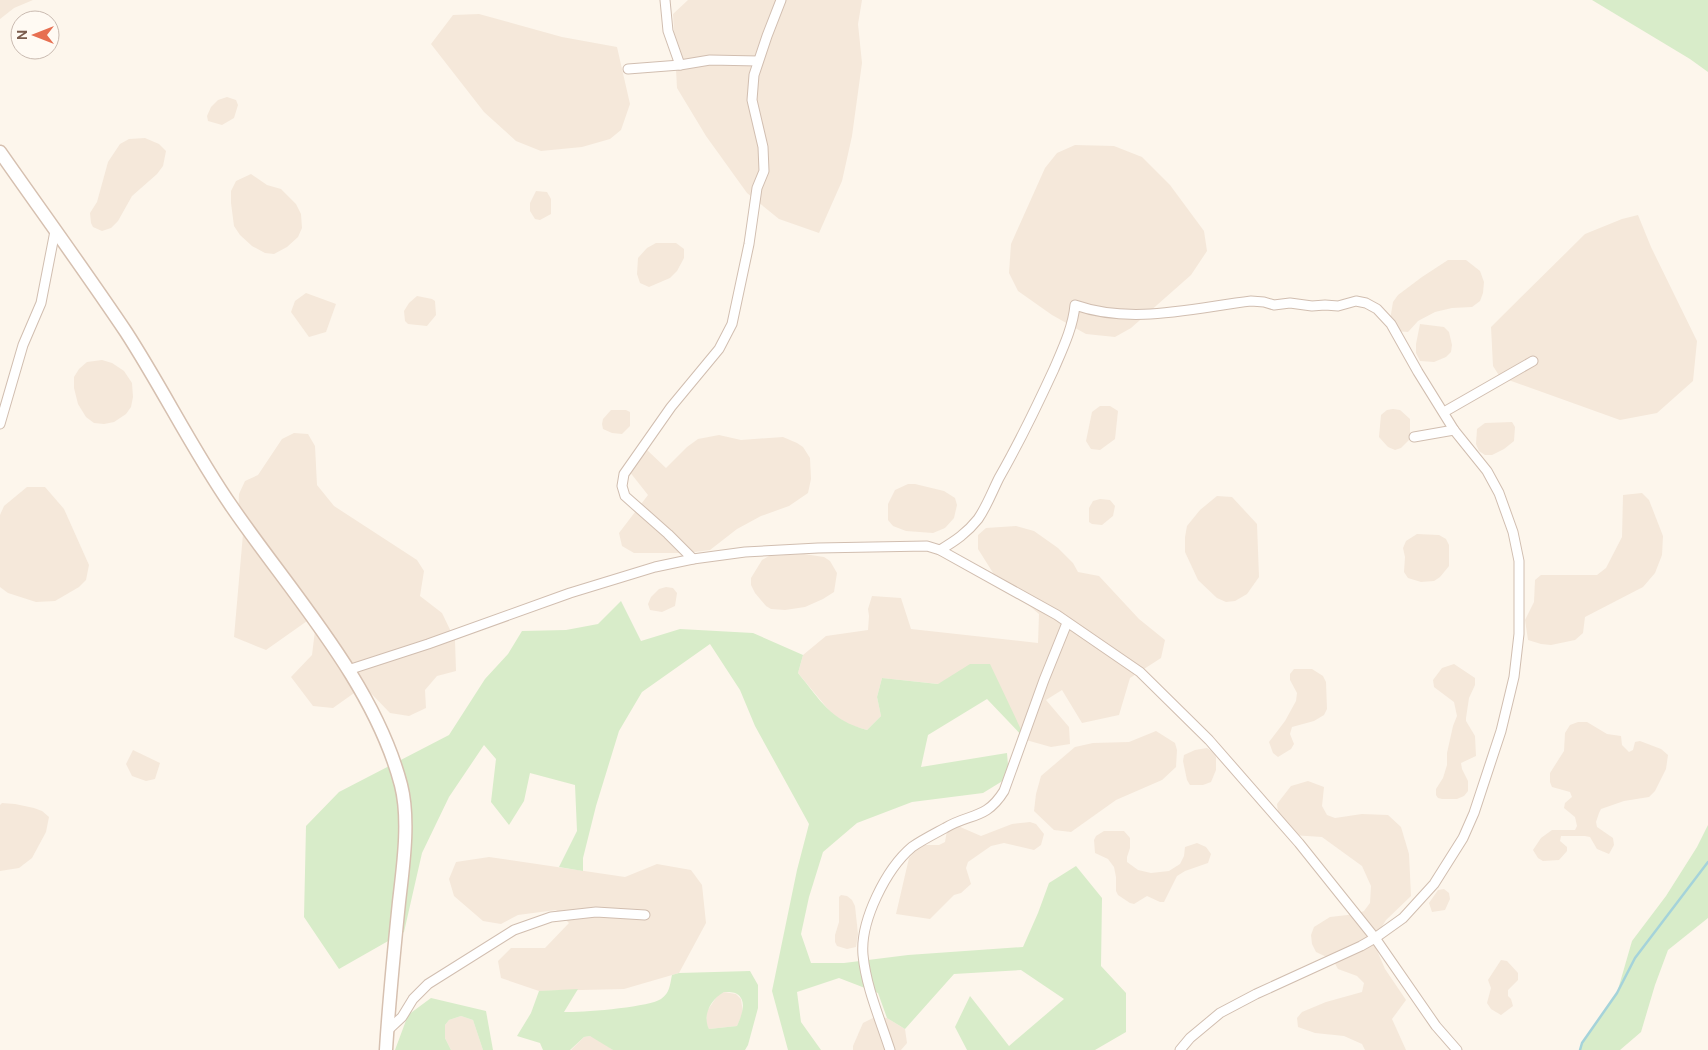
<svg xmlns="http://www.w3.org/2000/svg" width="1708" height="1050" font-family="'DM Sans',sans-serif">
	<style>
		.residential { fill: #f5e8da }
		.green { fill: #d8ecc9; fill-rule: evenodd }
		.lines { fill: none; stroke-linecap: round; stroke-linejoin: round }
		.stream { stroke: #a5d3da; stroke-width: 2.5 }
		.street-casing { stroke: #d1beb0; stroke-width: 11 }
		.secondary-casing { stroke: #d6c0b0; stroke-width: 15 }
		.street { stroke: #fff; stroke-width: 9 }
		.secondary { stroke: #fff; stroke-width: 12 }
	</style>
	<rect width="100%" height="100%" fill="#fdf6ec"/>
	<g class="residential">
		<path d="M 0,0 L 33,0 L 14,8 L 0,19 Z"/>
		<path d="M 688,0 L 862,0 L 858,24 L 862,63 L 852,136 L 842,181 L 819,233 L 779,219 L 747,193 L 706,136 L 677,88 L 673,14 Z"/>
		<path d="M 479,14 L 562,37 L 617,47 L 630,104 L 621,130 L 610,139 L 582,147 L 541,151 L 516,141 L 484,112 L 431,44 L 453,15 Z"/>
		<path d="M 227,97 L 236,100 L 238,105 L 234,118 L 222,125 L 208,121 L 207,116 L 211,107 L 218,100 Z"/>
		<path d="M 145,138 L 159,144 L 166,151 L 163,166 L 157,174 L 132,196 L 118,221 L 111,228 L 102,231 L 93,227 L 91,223 L 90,213 L 97,202 L 108,162 L 120,144 L 129,139 Z"/>
		<path d="M 1075,145 L 1114,146 L 1142,157 L 1170,185 L 1204,231 L 1207,251 L 1191,275 L 1131,328 L 1115,337 L 1086,334 L 1052,315 L 1018,291 L 1009,273 L 1011,244 L 1045,168 L 1057,153 Z"/>
		<path d="M 251,174 L 267,185 L 281,189 L 296,204 L 301,214 L 302,228 L 298,237 L 287,247 L 274,254 L 265,253 L 252,246 L 240,235 L 234,226 L 231,203 L 231,191 L 236,181 Z"/>
		<path d="M 536,191 L 547,192 L 551,199 L 551,214 L 540,220 L 535,219 L 530,211 L 530,203 Z"/>
		<path d="M 1638,215 L 1651,247 L 1697,341 L 1693,381 L 1657,413 L 1620,420 L 1500,377 L 1493,366 L 1491,327 L 1585,234 L 1622,219 Z"/>
		<path d="M 656,243 L 676,243 L 684,249 L 684,258 L 677,271 L 670,278 L 649,287 L 640,283 L 637,274 L 638,258 L 647,248 Z"/>
		<path d="M 1448,260 L 1466,260 L 1480,271 L 1484,282 L 1483,293 L 1480,301 L 1472,307 L 1452,308 L 1435,312 L 1418,321 L 1408,332 L 1395,331 L 1390,320 L 1393,302 L 1398,295 L 1422,277 Z"/>
		<path d="M 306,293 L 336,304 L 326,332 L 309,337 L 291,312 L 295,301 Z"/>
		<path d="M 417,296 L 432,299 L 435,301 L 436,315 L 427,326 L 408,324 L 405,321 L 404,311 L 409,303 Z"/>
		<path d="M 1420,324 L 1444,327 L 1449,332 L 1452,345 L 1451,352 L 1446,357 L 1434,362 L 1420,361 L 1416,353 L 1416,344 Z"/>
		<path d="M 102,360 L 112,363 L 124,371 L 132,383 L 133,397 L 131,407 L 126,414 L 114,422 L 104,424 L 94,423 L 86,417 L 78,404 L 74,388 L 74,377 L 79,369 L 87,362 Z"/>
		<path d="M 1100,406 L 1110,406 L 1118,411 L 1115,439 L 1100,450 L 1091,449 L 1086,441 L 1092,412 Z"/>
		<path d="M 1393,409 L 1400,410 L 1410,419 L 1410,439 L 1401,448 L 1395,450 L 1388,447 L 1379,437 L 1381,415 L 1387,410 Z"/>
		<path d="M 611,410 L 626,410 L 630,412 L 630,426 L 622,434 L 612,433 L 603,429 L 602,424 L 603,419 Z"/>
		<path d="M 1512,422 L 1515,427 L 1514,441 L 1504,449 L 1492,455 L 1485,455 L 1479,451 L 1476,444 L 1477,429 L 1485,423 Z"/>
		<path d="M 294,433 L 308,434 L 315,446 L 317,485 L 334,506 L 417,560 L 424,571 L 420,596 L 442,613 L 455,640 L 456,671 L 437,676 L 425,690 L 426,708 L 409,716 L 390,713 L 364,686 L 333,708 L 313,706 L 291,677 L 312,655 L 317,614 L 266,650 L 234,637 L 243,534 L 238,521 L 239,494 L 245,481 L 258,475 L 282,439 Z"/>
		<path d="M 719,435 L 741,440 L 783,437 L 797,443 L 803,447 L 810,458 L 811,479 L 808,493 L 789,506 L 761,516 L 737,529 L 710,550 L 688,553 L 634,553 L 622,546 L 619,533 L 648,495 L 629,471 L 646,449 L 666,468 L 687,447 L 698,439 Z"/>
		<path d="M 908,484 L 915,484 L 944,491 L 955,498 L 957,505 L 954,518 L 945,528 L 933,533 L 906,531 L 893,526 L 888,520 L 888,504 L 895,490 Z"/>
		<path d="M 27,487 L 45,487 L 64,509 L 89,565 L 86,580 L 79,587 L 55,601 L 36,602 L 8,593 L 0,587 L 0,515 L 4,506 Z"/>
		<path d="M 1642,493 L 1649,500 L 1663,536 L 1662,555 L 1655,573 L 1643,587 L 1585,617 L 1583,633 L 1575,640 L 1551,645 L 1541,644 L 1528,640 L 1525,620 L 1534,602 L 1535,580 L 1541,575 L 1597,575 L 1606,568 L 1622,537 L 1623,495 Z"/>
		<path d="M 1217,496 L 1232,497 L 1257,524 L 1259,577 L 1247,594 L 1235,601 L 1226,602 L 1217,598 L 1198,580 L 1185,552 L 1185,537 L 1187,526 L 1200,510 Z"/>
		<path d="M 1100,499 L 1110,500 L 1115,506 L 1113,516 L 1102,525 L 1092,524 L 1089,522 L 1089,508 L 1093,501 Z"/>
		<path d="M 1016,526 L 1034,531 L 1058,548 L 1073,563 L 1078,572 L 1099,576 L 1139,619 L 1165,640 L 1161,658 L 1130,678 L 1119,715 L 1082,723 L 1062,690 L 1046,700 L 1069,727 L 1070,744 L 1051,747 L 1026,740 L 970,665 L 939,684 L 882,678 L 877,697 L 881,716 L 867,730 L 850,725 L 832,714 L 798,673 L 803,655 L 826,636 L 868,630 L 869,616 L 868,609 L 872,596 L 901,598 L 911,629 L 1038,643 L 1039,614 L 995,576 L 978,549 L 978,535 L 986,528 Z"/>
		<path d="M 1417,534 L 1439,535 L 1446,539 L 1449,545 L 1449,566 L 1440,577 L 1434,581 L 1421,582 L 1408,578 L 1404,572 L 1405,557 L 1403,548 L 1406,541 Z"/>
		<path d="M 804,554 L 824,557 L 830,561 L 837,573 L 834,592 L 823,599 L 805,607 L 785,610 L 771,609 L 766,606 L 755,593 L 751,585 L 751,578 L 762,560 L 769,556 Z"/>
		<path d="M 666,587 L 673,588 L 677,593 L 675,606 L 662,612 L 650,610 L 648,604 L 651,597 L 659,589 Z"/>
		<path d="M 1454,664 L 1475,678 L 1475,685 L 1469,698 L 1466,718 L 1466,721 L 1475,736 L 1476,756 L 1461,763 L 1462,769 L 1468,781 L 1468,791 L 1464,796 L 1457,799 L 1442,799 L 1438,798 L 1436,795 L 1436,789 L 1443,778 L 1447,765 L 1447,753 L 1453,726 L 1457,716 L 1454,702 L 1434,687 L 1433,680 L 1442,668 Z"/>
		<path d="M 1294,669 L 1312,669 L 1323,676 L 1326,682 L 1327,709 L 1324,715 L 1314,721 L 1292,727 L 1290,734 L 1294,744 L 1291,749 L 1278,757 L 1273,753 L 1269,742 L 1285,721 L 1296,701 L 1297,693 L 1290,680 L 1290,674 Z"/>
		<path d="M 1578,722 L 1587,722 L 1607,734 L 1621,736 L 1622,745 L 1629,752 L 1633,750 L 1635,742 L 1640,741 L 1661,749 L 1668,755 L 1666,769 L 1655,791 L 1649,797 L 1624,801 L 1601,809 L 1599,813 L 1596,822 L 1597,827 L 1613,838 L 1614,845 L 1609,854 L 1597,849 L 1590,837 L 1585,836 L 1561,836 L 1560,841 L 1567,847 L 1567,851 L 1559,860 L 1543,861 L 1538,858 L 1533,850 L 1541,838 L 1552,830 L 1575,830 L 1577,826 L 1575,817 L 1564,808 L 1565,803 L 1572,797 L 1570,792 L 1552,787 L 1550,782 L 1550,773 L 1564,751 L 1565,733 L 1570,725 Z"/>
		<path d="M 1156,731 L 1175,743 L 1177,750 L 1176,767 L 1162,780 L 1116,800 L 1071,832 L 1054,830 L 1034,811 L 1036,794 L 1041,776 L 1075,747 L 1093,743 L 1129,742 Z"/>
		<path d="M 1207,748 L 1213,752 L 1216,757 L 1216,770 L 1211,782 L 1203,785 L 1190,785 L 1187,780 L 1183,761 L 1184,755 L 1195,750 Z"/>
		<path d="M 133,750 L 160,763 L 155,779 L 146,781 L 132,776 L 126,764 Z"/>
		<path d="M 1308,781 L 1324,787 L 1322,806 L 1327,815 L 1335,818 L 1362,814 L 1388,815 L 1401,827 L 1409,854 L 1411,896 L 1386,920 L 1373,941 L 1385,969 L 1406,1000 L 1392,1019 L 1406,1050 L 1365,1050 L 1362,1044 L 1344,1036 L 1315,1033 L 1298,1027 L 1297,1018 L 1302,1012 L 1326,1002 L 1362,992 L 1364,983 L 1357,976 L 1338,969 L 1333,960 L 1316,952 L 1312,944 L 1311,935 L 1314,927 L 1330,917 L 1356,914 L 1364,911 L 1370,903 L 1371,886 L 1362,866 L 1322,837 L 1292,835 L 1279,821 L 1277,804 L 1291,786 Z"/>
		<path d="M 2,803 L 15,804 L 34,808 L 42,811 L 49,817 L 46,832 L 32,858 L 19,868 L 0,871 L 0,805 Z"/>
		<path d="M 1030,822 L 1036,824 L 1044,834 L 1041,845 L 1034,850 L 1004,843 L 991,846 L 968,862 L 966,868 L 971,884 L 961,893 L 954,895 L 930,919 L 896,914 L 909,858 L 921,845 L 939,845 L 945,842 L 947,830 L 958,826 L 981,836 L 1012,824 Z"/>
		<path d="M 1104,831 L 1124,831 L 1130,838 L 1130,848 L 1127,857 L 1127,862 L 1138,870 L 1151,873 L 1169,871 L 1180,864 L 1184,856 L 1185,847 L 1197,843 L 1206,847 L 1211,854 L 1208,863 L 1185,871 L 1177,876 L 1164,902 L 1160,902 L 1147,896 L 1134,904 L 1130,903 L 1118,895 L 1116,891 L 1116,877 L 1114,867 L 1108,859 L 1095,853 L 1094,840 L 1096,836 Z"/>
		<path d="M 489,857 L 625,877 L 657,864 L 691,870 L 702,885 L 706,923 L 679,973 L 624,989 L 539,991 L 501,978 L 498,961 L 511,948 L 545,948 L 569,923 L 556,910 L 518,915 L 501,924 L 483,921 L 454,896 L 449,879 L 456,862 Z"/>
		<path d="M 1444,889 L 1449,893 L 1450,899 L 1445,910 L 1432,912 L 1429,903 L 1438,890 Z"/>
		<path d="M 841,895 L 847,896 L 852,900 L 855,906 L 858,934 L 856,947 L 847,949 L 837,946 L 835,942 L 835,935 L 839,922 L 839,897 Z"/>
		<path d="M 1501,960 L 1507,961 L 1518,973 L 1518,980 L 1508,990 L 1508,996 L 1511,999 L 1513,1006 L 1501,1015 L 1491,1009 L 1487,1003 L 1491,988 L 1488,980 Z"/>
		<path d="M 724,992 L 736,994 L 741,999 L 743,1013 L 737,1026 L 709,1029 L 706,1023 L 707,1011 L 718,995 Z"/>
		<path d="M 461,1016 L 473,1020 L 483,1050 L 451,1050 L 445,1038 L 445,1025 L 449,1020 Z"/>
		<path d="M 875,1017 L 887,1018 L 905,1029 L 907,1043 L 901,1050 L 853,1050 L 853,1046 L 863,1023 Z"/>
		<path d="M 590,1036 L 596,1038 L 613,1050 L 571,1050 L 584,1037 Z"/>
	</g>
	<g class="green">
		<path d="M 1592,0 L 1708,0 L 1708,72 L 1690,59 Z"/>
		<path d="M 621,601 L 641,641 L 680,629 L 753,633 L 803,655 L 798,673 C 821,701 830,720 867,730 L 881,716 L 877,697 L 882,678 L 938,684 L 970,664 L 990,664 L 1026,740 L 987,699 L 928,735 L 921,767 L 1007,753 L 1009,777 L 983,793 L 912,802 L 857,823 L 823,852 L 809,897 L 801,934 L 811,963 L 844,963 L 908,955 L 1023,947 L 1038,913 L 1049,883 L 1076,866 L 1102,898 L 1101,966 L 1126,993 L 1126,1032 L 1095,1050 L 967,1050 L 955,1027 L 970,996 L 1009,1046 L 1064,999 L 1021,970 L 954,974 L 905,1029 L 887,1018 L 878,993 L 839,978 L 797,992 L 801,1022 L 821,1050 L 788,1050 L 772,991 L 797,870 L 809,824 L 755,726 L 740,690 L 710,644 L 642,692 L 619,731 L 596,806 L 583,858 L 583,871 L 559,867 L 577,831 L 575,785 L 530,773 L 524,801 L 509,825 L 491,802 L 496,759 L 484,745 L 449,797 L 422,853 L 404,932 L 339,969 L 304,917 L 306,826 L 339,792 L 449,735 L 485,679 L 508,654 L 522,631 L 566,630 L 598,624 Z"/>
		<path d="M 1708,825 L 1708,918 L 1668,950 L 1655,985 L 1641,1032 L 1620,1050 L 1580,1050 L 1582,1043 L 1617,993 L 1632,941 L 1666,896 L 1697,847 Z"/>
		<path d="M 750,971 L 758,985 L 758,1008 L 748,1045 L 745,1050 L 613,1050 L 590,1036 L 584,1037 L 570,1050 L 543,1050 L 540,1043 L 517,1036 L 531,1013 L 539,991 L 578,989 L 564,1012 C 580,1013 650,1007 661,999 C 670,993 670,984 672,975 L 679,973 ZM 724,992 C 728,992 734,992 737,994 C 748,1001 741,1017 737,1026 L 709,1029 C 702,1015 711,999 724,992 Z"/>
		<path d="M 431,998 L 486,1011 L 493,1050 L 483,1050 L 473,1020 L 461,1016 L 449,1020 L 445,1025 L 445,1038 L 451,1050 L 395,1050 L 408,1015 Z"/>
	</g>
	<g class="lines">
		<path class="stream" d="M 1580,1050 L 1582,1043 L 1617,993 L 1635,958 L 1708,862"/>
		<defs>
			<g id="street">
				<path d="M 665,0 L 668,31 L 680,65"/>
				<path d="M 628,69 L 680,65 L 710,60 L 758,61"/>
				<path d="M 1444,412 L 1533,361"/>
				<path d="M 0,424 L 23,345 L 41,303 L 55,231"/>
				<path d="M 1414,437 L 1454,430"/>
				<path d="M 940,550 C 955,541 967,533 978,519 C 987,506 992,492 999,478 C 1019,443 1037,406 1054,369 C 1063,348 1073,327 1075,305 C 1132,325 1193,308 1251,301 L 1264,302 L 1274,305 L 1290,303 L 1312,306 L 1325,305 L 1338,306 L 1356,301 L 1366,303 L 1377,309 L 1391,324 L 1418,372 L 1454,430 L 1487,471 L 1499,493 L 1513,532 L 1519,561 L 1519,634 L 1514,677 L 1501,731 L 1474,813 L 1463,838 L 1434,884 L 1403,918 L 1375,938 L 1361,946 L 1256,994 L 1220,1013 L 1190,1038 L 1180,1050"/>
				<path d="M 693,559 L 668,534 L 625,496 L 622,486 L 624,474 L 671,407 L 719,349 L 732,324 L 749,244 L 757,188 L 764,171 L 763,147 L 752,100 L 754,75 L 767,36 L 781,0"/>
				<path d="M 348,670 L 428,644 L 570,593 L 655,567 L 693,559 L 745,552 L 818,548 L 927,546 L 940,550 L 1057,615 L 1140,672 L 1209,740 L 1299,843 L 1375,938 L 1436,1026 L 1457,1050"/>
				<path d="M 387,1031 L 402,1017 L 413,999 L 428,984 L 514,930 L 551,917 L 596,912 L 645,915"/>
				<path d="M 890,1050 C 880,1019 866,987 863,955 C 860,921 886,869 912,847 C 922,840 934,834 945,828 C 970,813 986,820 1004,791 L 1044,680 L 1067,623"/>
			</g>
			<path id="secondary" d="M 0,152 C 42,212 85,271 126,332 C 163,389 193,451 232,507 C 291,593 374,682 401,785 C 410,820 403,867 399,902 C 394,951 389,1001 386,1050"/>
		</defs>
		<use href="#street" class="street-casing"/>
		<use href="#secondary" class="secondary-casing"/>
		<use href="#street" class="street"/>
		<use href="#secondary" class="secondary"/>
	</g>
	<g transform="translate(35 35) rotate(270)"><circle r="24" fill="#fffaf3" stroke="#cabbb1"/>
	<path d="M0-4L9 19L0 12L-9 19Z" fill="#e76f51"/>
	<text y="-8" font-size="14" font-weight="bold" text-anchor="middle" fill="#7a5c4d">N</text>
	</g>
</svg>
